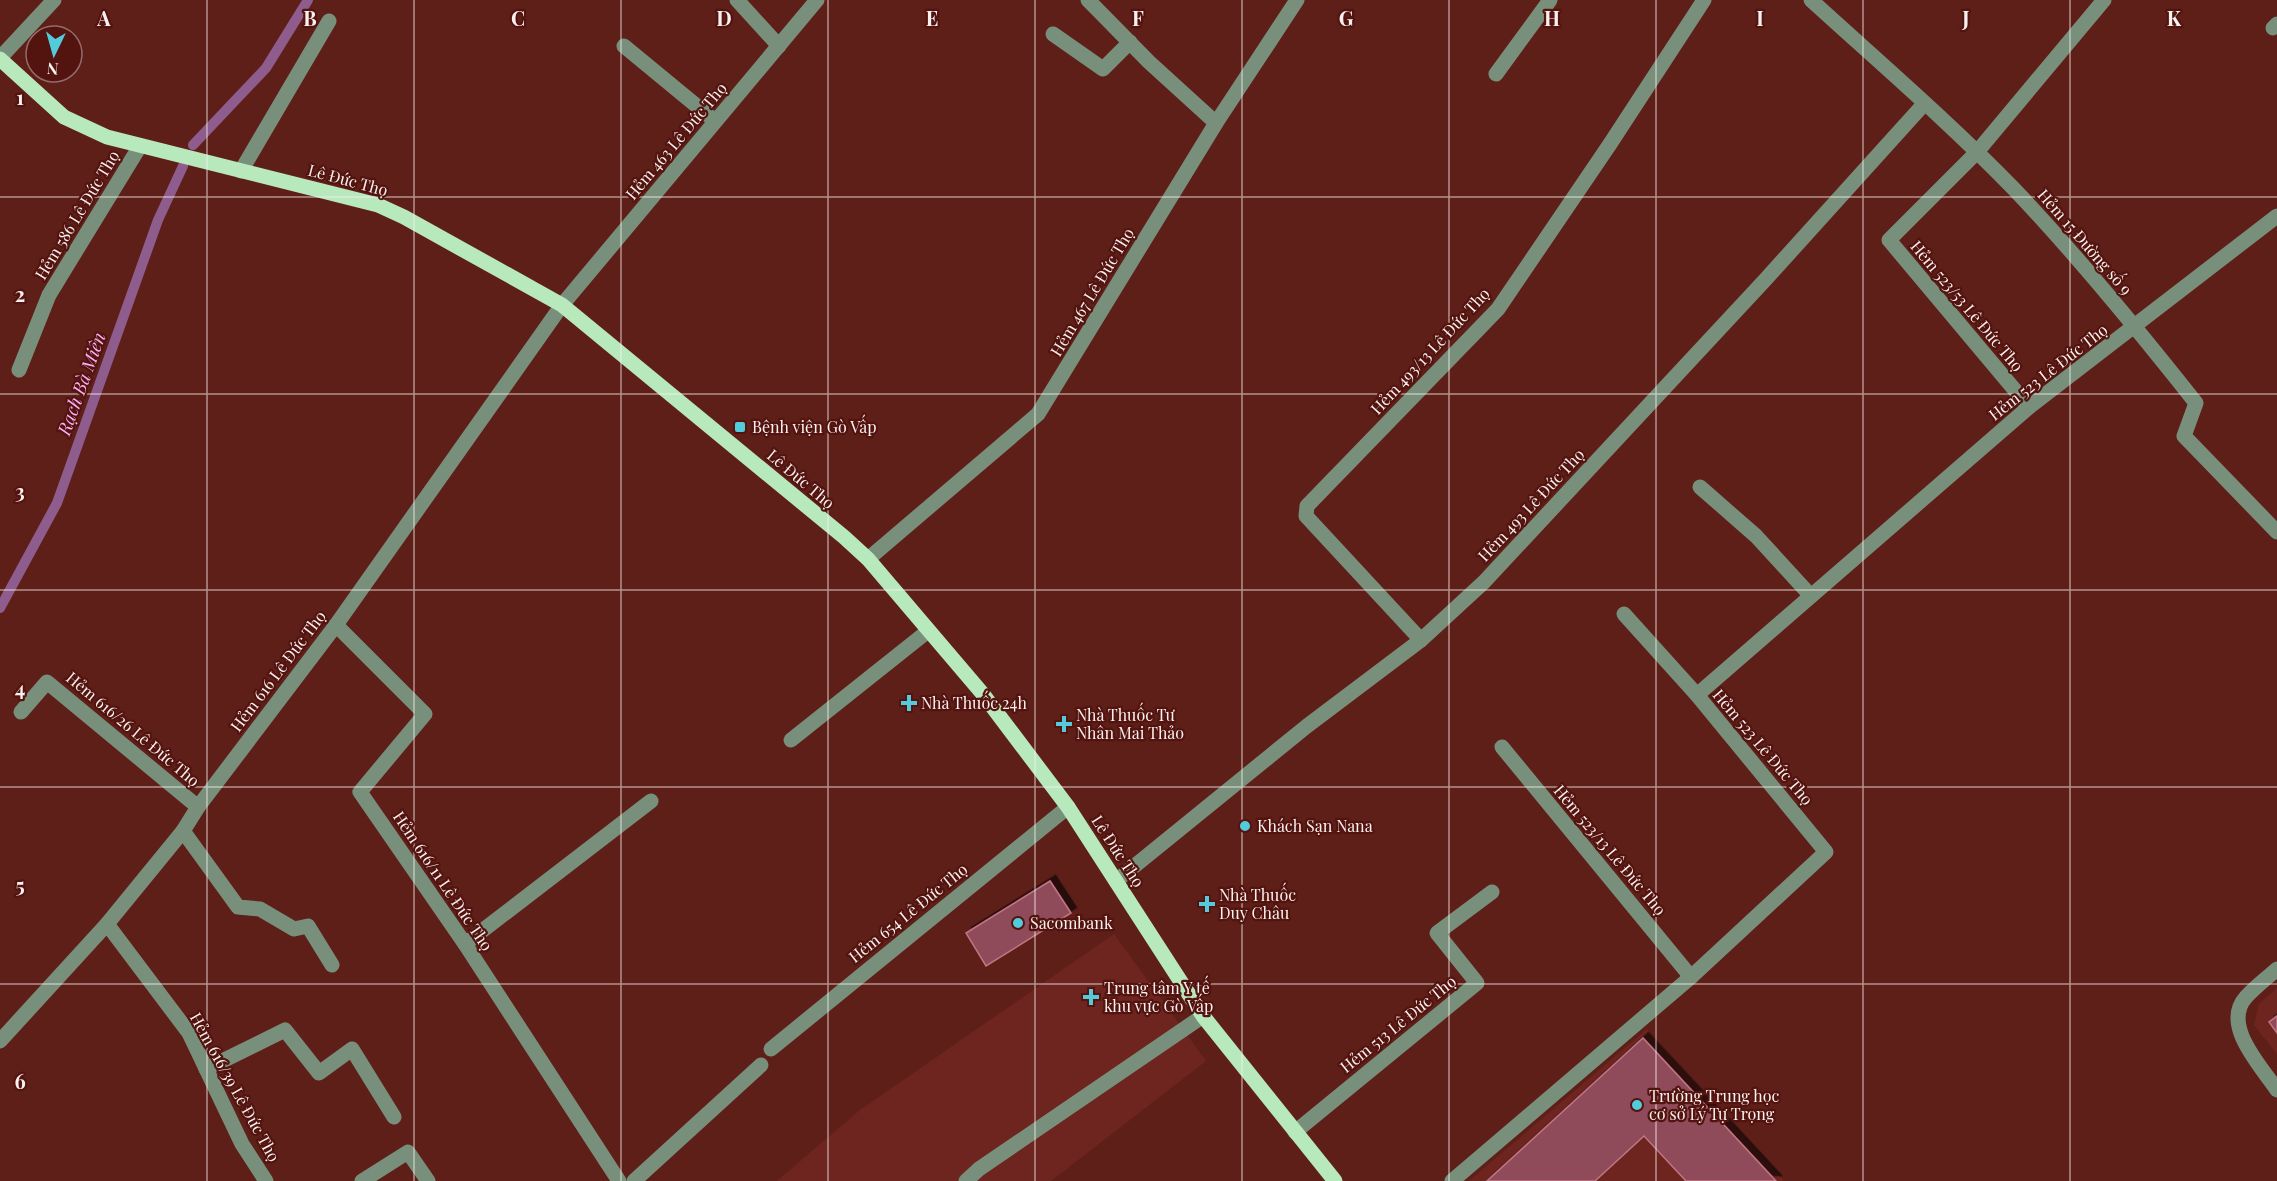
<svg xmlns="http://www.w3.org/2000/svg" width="2277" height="1181" font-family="'Playfair Display',serif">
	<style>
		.built { fill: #6e251f }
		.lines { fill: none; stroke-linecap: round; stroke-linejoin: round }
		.stream { stroke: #8e5d8d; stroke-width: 10 }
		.building { fill: #904c5a; stroke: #c07584; stroke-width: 1.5; filter: url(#shadow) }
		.minor { stroke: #78907b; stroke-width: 15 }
		.major { stroke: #b7e9bd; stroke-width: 15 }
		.grid { fill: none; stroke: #f9f1ef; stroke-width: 1.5; stroke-opacity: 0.55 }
		.poi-dot { fill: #53cbdb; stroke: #53130f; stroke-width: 2 }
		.labels { text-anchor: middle; stroke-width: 4.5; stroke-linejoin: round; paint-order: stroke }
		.street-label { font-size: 16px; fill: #f9f1ef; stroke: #53130f }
		.poi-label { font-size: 16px; fill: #f9f1ef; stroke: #53130f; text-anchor: start }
		.water-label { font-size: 18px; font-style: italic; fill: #f9b0f6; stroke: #53130f }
		.grid-label { font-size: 20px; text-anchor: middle; font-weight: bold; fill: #f9f1ef; stroke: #53130f; stroke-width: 4.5; stroke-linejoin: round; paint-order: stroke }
	</style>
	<defs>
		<filter id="shadow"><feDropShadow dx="5.5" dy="-5.5" stdDeviation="0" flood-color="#0009"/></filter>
	</defs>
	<rect width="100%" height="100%" fill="#5f1f19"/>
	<g class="built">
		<path d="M 1114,934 L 1206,1061 L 1051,1181 L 777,1181 L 860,1110 Z"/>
		<path d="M 2277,988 L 2277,1054 L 2254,1025 L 2259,1004 Z"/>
		<path d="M 1647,1029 L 1784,1181 L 1469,1181 Z"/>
	</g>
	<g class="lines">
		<g class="stream">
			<path d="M 193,145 L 266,68 L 308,0"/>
			<path d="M 0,608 L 57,503 L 158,220 L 183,166"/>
		</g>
	</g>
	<g class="building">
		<path d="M 1050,881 L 1071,913 L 986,966 L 966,933 Z"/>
		<path d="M 2277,1016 L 2277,1033 L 2269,1022 Z"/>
		<path d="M 1643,1038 L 1776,1181 L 1686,1181 L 1644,1136 L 1595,1181 L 1487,1181 Z"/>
	</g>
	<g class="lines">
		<g class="minor">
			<path d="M 737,0 L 779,46"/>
			<path d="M 1088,0 L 1149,62 L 1216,123"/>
			<path d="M 1811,0 C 1879,62 1950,123 2014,189 C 2078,256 2139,331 2196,403 L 2184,436 L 2277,532"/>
			<path d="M 2273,28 L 2277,24"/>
			<path d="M 1053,34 L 1103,69 L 1130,42"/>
			<path d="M 624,46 L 715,121"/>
			<path d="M 0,58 L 54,0"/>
			<path d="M 1496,74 L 1550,0"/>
			<path d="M 241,171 L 329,21"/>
			<path d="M 19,370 L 49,295 L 140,146"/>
			<path d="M 2029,407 L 1889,240 L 1977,152 L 2104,0"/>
			<path d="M 1700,487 L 1756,536 L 1811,596"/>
			<path d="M 868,559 L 1038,414 L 1216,123 L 1297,0"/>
			<path d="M 1624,614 L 1697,695"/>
			<path d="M 336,625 L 425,714 L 360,792 L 465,944 L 619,1181"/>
			<path d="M 1421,640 L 1306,516 L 1307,506 L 1498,309 L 1610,144 L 1704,0"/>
			<path d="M 21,712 L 47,682 L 198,807"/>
			<path d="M 791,740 L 928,631"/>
			<path d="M 1502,747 L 1691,977"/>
			<path d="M 183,831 L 238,907 L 260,909 L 294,929 L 308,926 L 332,965"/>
			<path d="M 1116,881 L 1307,726 L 1421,640 L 1484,582 L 1765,280 L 1924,104"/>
			<path d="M 107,924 L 189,1033 L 242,1144 L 266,1181"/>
			<path d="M 465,944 L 651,801"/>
			<path d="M 2277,969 C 2267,978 2255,987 2246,997 C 2221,1025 2261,1066 2277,1090"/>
			<path d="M 0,1041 L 107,924 L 183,831 L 198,807 L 336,625 L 562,305 L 817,0"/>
			<path d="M 771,1049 L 1068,807"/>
			<path d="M 206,1069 L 285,1030 L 319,1073 L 352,1049 L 394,1117"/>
			<path d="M 1295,1132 L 1477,983 L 1437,933 L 1492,892"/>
			<path d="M 362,1181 L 408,1152 L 428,1181"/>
			<path d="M 634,1181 L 761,1065"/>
			<path d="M 966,1181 L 979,1169 L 1203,1016"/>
			<path d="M 1452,1181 L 1691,977 L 1826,852 L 1697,695 L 2029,407 L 2277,216"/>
		</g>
		<path class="major" d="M 0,59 L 64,117 L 107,137 L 378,205 L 404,217 L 562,305 L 844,537 L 868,559 L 982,693 L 1068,807 L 1203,1016 L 1335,1181"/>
	</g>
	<path class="grid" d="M 207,0 L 207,1181M 414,0 L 414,1181M 621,0 L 621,1181M 828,0 L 828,1181M 1035,0 L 1035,1181M 1242,0 L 1242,1181M 1449,0 L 1449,1181M 1656,0 L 1656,1181M 1863,0 L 1863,1181M 2070,0 L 2070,1181M 0,197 L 2277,197M 0,394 L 2277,394M 0,590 L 2277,590M 0,787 L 2277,787M 0,984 L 2277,984"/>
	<g class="poi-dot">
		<rect x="734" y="421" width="12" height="12" rx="3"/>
		<path d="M906 694h6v6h6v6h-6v6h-6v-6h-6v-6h6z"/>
		<path d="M1061 715h6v6h6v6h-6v6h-6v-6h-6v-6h6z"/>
		<circle cx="1245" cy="826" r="6"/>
		<path d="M1204 895h6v6h6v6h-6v6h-6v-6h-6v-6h6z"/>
		<circle cx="1018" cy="923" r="6"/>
		<path d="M1088 988h6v6h6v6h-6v6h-6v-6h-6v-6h6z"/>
		<circle cx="1637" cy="1105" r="6"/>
	</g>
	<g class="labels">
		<g class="street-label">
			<text transform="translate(676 141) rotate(-50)" y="6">Hẻm 463 Lê Đức Thọ</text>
			<text transform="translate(348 180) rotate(15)" y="6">Lê Đức Thọ</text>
			<text transform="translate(77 215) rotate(-59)" y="6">Hẻm 586 Lê Đức Thọ</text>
			<text transform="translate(2085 242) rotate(49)" y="6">Hẻm 15 Đường số 9</text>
			<text transform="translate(1092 292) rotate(-59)" y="6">Hẻm 467 Lê Đức Thọ</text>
			<text transform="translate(1967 306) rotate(50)" y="6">Hẻm 523/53 Lê Đức Thọ</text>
			<text transform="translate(1430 351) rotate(-47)" y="6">Hẻm 493/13 Lê Đức Thọ</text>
			<text transform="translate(2048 372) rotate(-38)" y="6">Hẻm 523 Lê Đức Thọ</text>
			<text transform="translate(801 479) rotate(40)" y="6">Lê Đức Thọ</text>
			<text transform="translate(1531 505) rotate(-47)" y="6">Hẻm 493 Lê Đức Thọ</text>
			<text transform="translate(278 671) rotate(-53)" y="6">Hẻm 616 Lê Đức Thọ</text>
			<text transform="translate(133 729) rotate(40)" y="6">Hẻm 616/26 Lê Đức Thọ</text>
			<text transform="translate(1763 747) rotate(50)" y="6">Hẻm 523 Lê Đức Thọ</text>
			<text transform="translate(1610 850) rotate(50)" y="6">Hẻm 523/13 Lê Đức Thọ</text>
			<text transform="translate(1118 851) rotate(57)" y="6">Lê Đức Thọ</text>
			<text transform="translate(443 881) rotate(56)" y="6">Hẻm 616/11 Lê Đức Thọ</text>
			<text transform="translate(908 913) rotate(-39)" y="6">Hẻm 654 Lê Đức Thọ</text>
			<text transform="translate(1398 1024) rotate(-39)" y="6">Hẻm 513 Lê Đức Thọ</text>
			<text transform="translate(235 1087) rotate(61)" y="6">Hẻm 616/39 Lê Đức Thọ</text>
		</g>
		<g class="poi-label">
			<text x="752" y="433">Bệnh viện Gò Vấp</text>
			<text x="921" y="709">Nhà Thuốc 24h</text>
			<text x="1076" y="721">Nhà Thuốc Tư<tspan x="1076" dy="18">Nhân Mai Thảo</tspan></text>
			<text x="1257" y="832">Khách Sạn Nana</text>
			<text x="1219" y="901">Nhà Thuốc<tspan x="1219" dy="18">Duy Châu</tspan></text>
			<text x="1030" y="929">Sacombank</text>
			<text x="1104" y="994">Trung tâm Y tế<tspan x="1104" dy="18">khu vực Gò Vấp</tspan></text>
			<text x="1649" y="1102">Trường Trung học<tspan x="1649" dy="18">cơ sở Lý Tự Trọng</tspan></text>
		</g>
		<g class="water-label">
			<text transform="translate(82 384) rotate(-70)" y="6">Rạch Bà Miên</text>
		</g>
	</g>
	<g class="grid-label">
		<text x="104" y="26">A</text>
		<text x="310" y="26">B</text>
		<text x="518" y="26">C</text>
		<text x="724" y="26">D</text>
		<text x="932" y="26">E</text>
		<text x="1138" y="26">F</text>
		<text x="1346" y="26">G</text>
		<text x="1552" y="26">H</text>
		<text x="1760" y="26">I</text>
		<text x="1966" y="26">J</text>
		<text x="2174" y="26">K</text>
		<text x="20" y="105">1</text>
		<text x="20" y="302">2</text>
		<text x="20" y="499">3</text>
		<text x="20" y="696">4</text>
		<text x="20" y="893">5</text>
		<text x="20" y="1089">6</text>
	</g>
	<g transform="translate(54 54) rotate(185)"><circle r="28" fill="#53130f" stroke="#956c69" stroke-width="1.5"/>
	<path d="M0-4.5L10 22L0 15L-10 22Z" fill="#53cbdb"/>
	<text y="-9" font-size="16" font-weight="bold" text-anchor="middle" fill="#f9f1ef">N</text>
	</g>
</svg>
